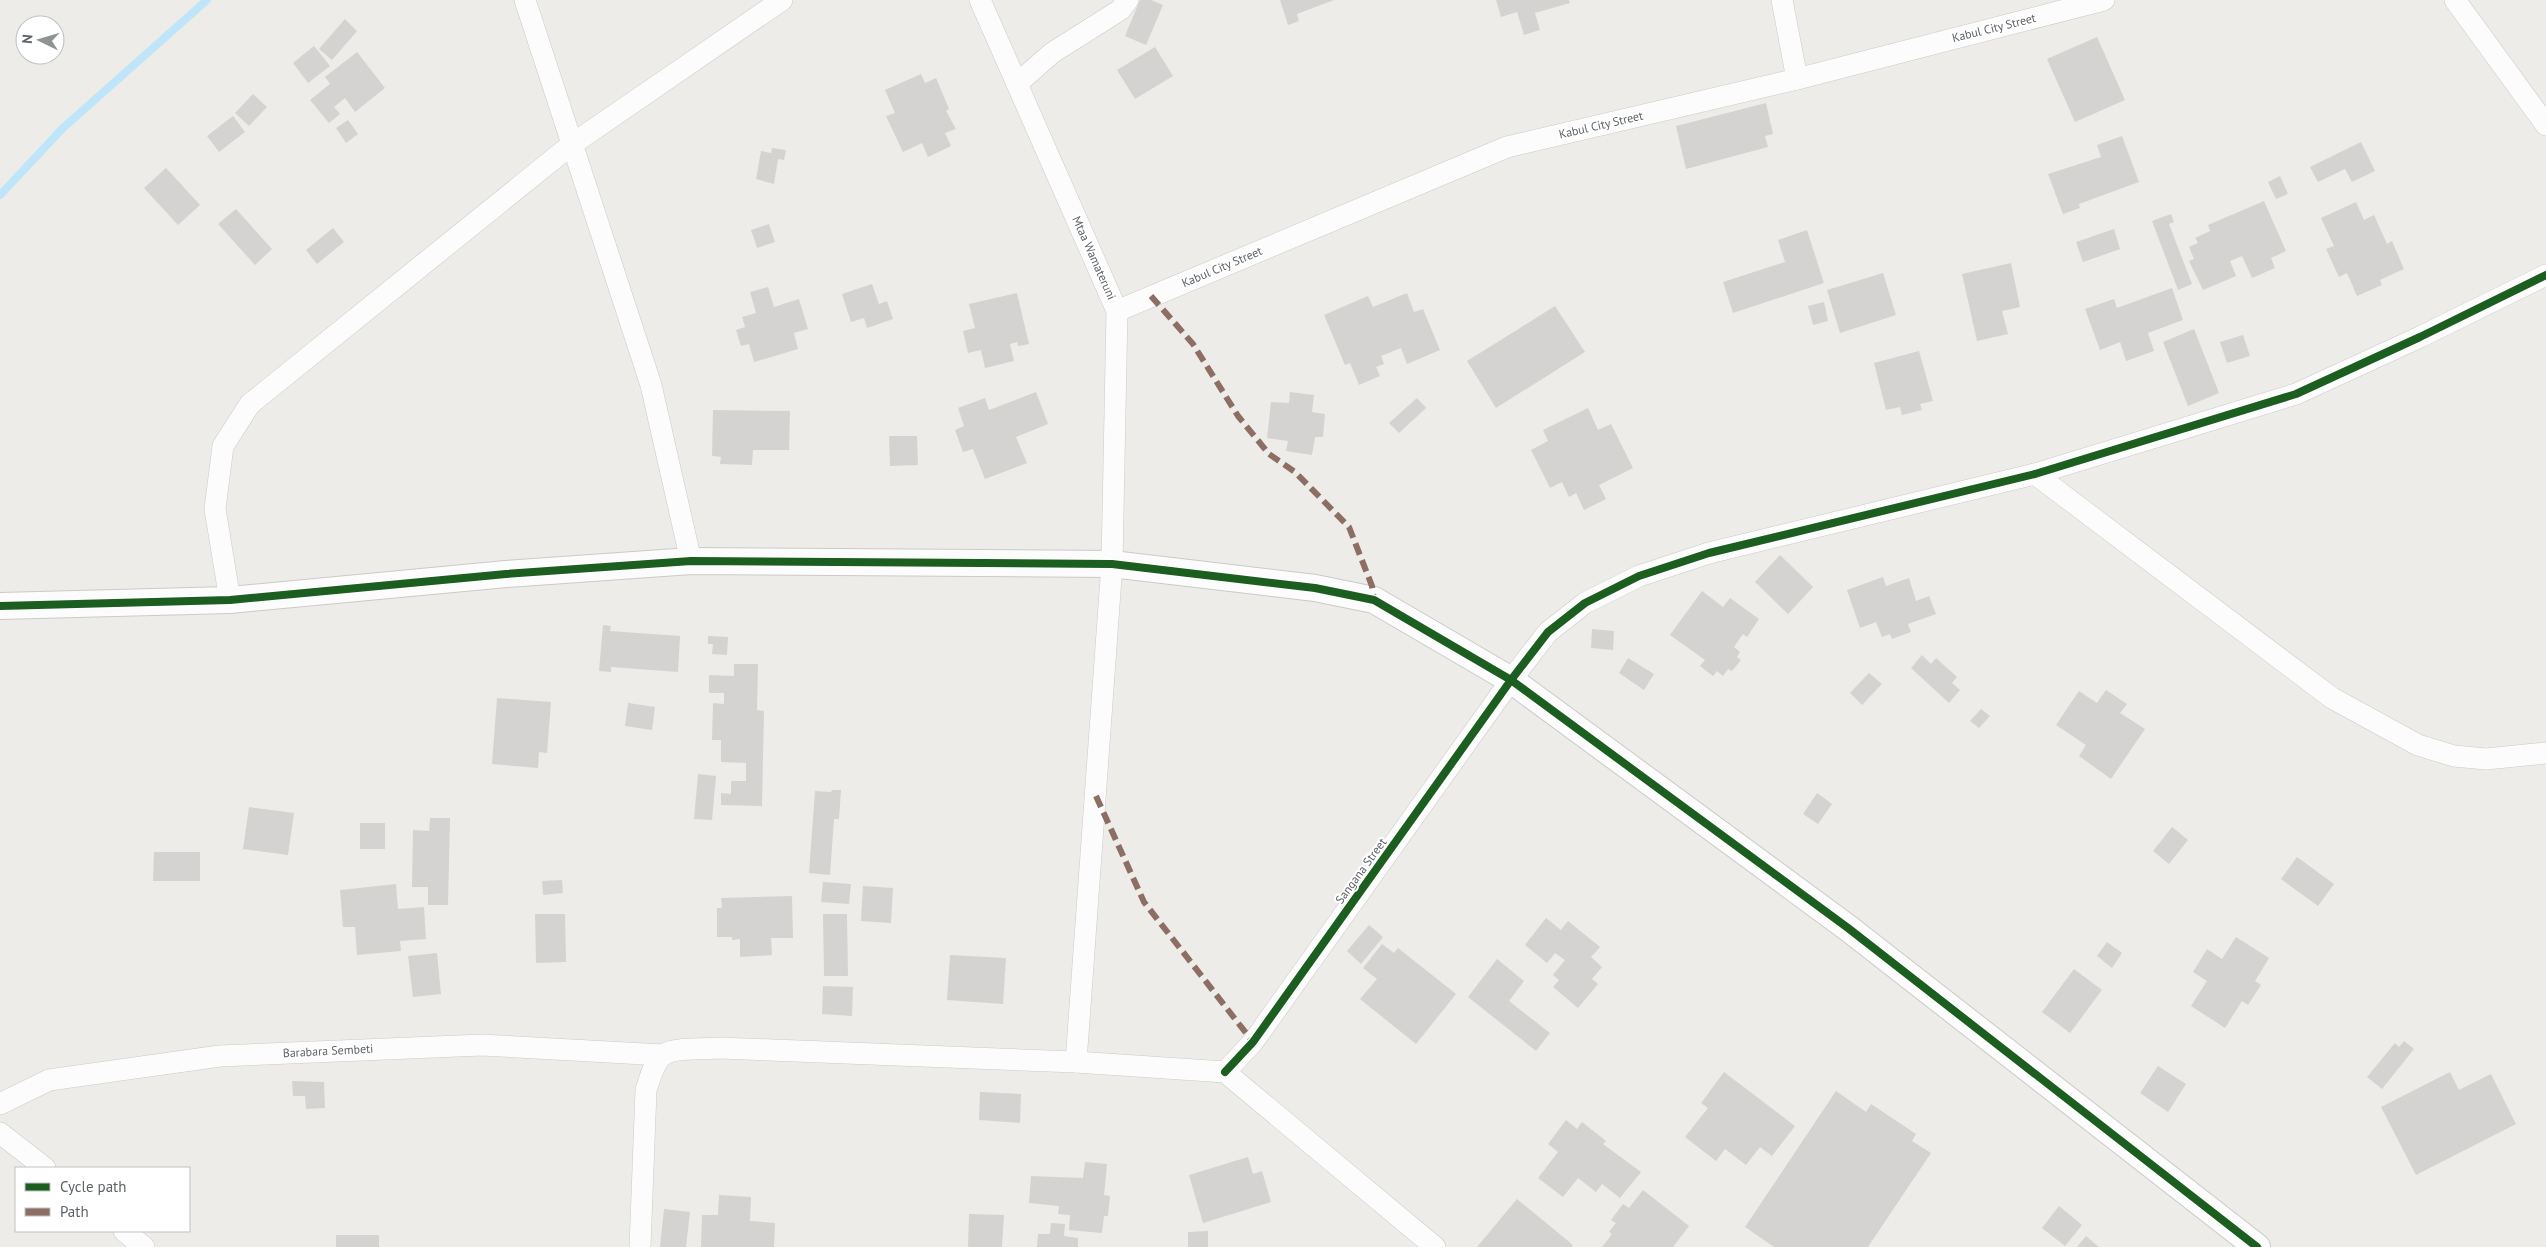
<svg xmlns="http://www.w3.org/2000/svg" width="2546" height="1247" font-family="'PT Sans',sans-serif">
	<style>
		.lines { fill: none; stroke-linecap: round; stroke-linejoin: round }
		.stream { stroke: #bee6f8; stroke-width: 8 }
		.building { fill: #d4d3d2 }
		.minor-casing { stroke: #cacaca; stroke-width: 22 }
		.tertiary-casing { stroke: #cacaca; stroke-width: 28 }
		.minor { stroke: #fcfcfc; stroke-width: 21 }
		.tertiary { stroke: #fcfcfc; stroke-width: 26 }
		.quiet { stroke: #8d6e63; stroke-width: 6; stroke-dasharray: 12 6; stroke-linecap: butt }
		.cycleway-casing { stroke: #fff; stroke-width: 11 }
		.cycleway { stroke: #1b5e20; stroke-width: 8 }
		.labels { text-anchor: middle; stroke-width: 4; stroke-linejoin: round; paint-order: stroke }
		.street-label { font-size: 12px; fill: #5e6367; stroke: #fff }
	</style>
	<rect width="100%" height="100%" fill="#eeece9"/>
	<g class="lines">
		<path class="stream" d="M 0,195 L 63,128 L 207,0"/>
	</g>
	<g class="building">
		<path d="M 1140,0 L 1151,0 L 1163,5 L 1146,45 L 1125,36 Z"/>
		<path d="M 1280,0 L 1334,0 L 1297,14 L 1299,21 L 1288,25 Z"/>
		<path d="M 1496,0 L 1569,0 L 1570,3 L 1535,13 L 1540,30 L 1524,35 L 1517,12 L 1501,17 Z"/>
		<path d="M 345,19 L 357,31 L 332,60 L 319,49 Z"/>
		<path d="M 2097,37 L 2125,100 L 2075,122 L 2047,59 Z"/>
		<path d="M 314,46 L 330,66 L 308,83 L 293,63 Z"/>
		<path d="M 1155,47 L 1173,76 L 1135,99 L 1117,70 Z"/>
		<path d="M 357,52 L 385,88 L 355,112 L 345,98 L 334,107 L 340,114 L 329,123 L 310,100 L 330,84 L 325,77 Z"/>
		<path d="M 921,74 L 925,83 L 936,78 L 949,109 L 946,111 L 956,129 L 945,133 L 951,146 L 928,157 L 922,143 L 903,152 L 886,116 L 895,113 L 885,90 Z"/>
		<path d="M 253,94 L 267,107 L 249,126 L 235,113 Z"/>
		<path d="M 1766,103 L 1773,134 L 1765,136 L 1768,147 L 1686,169 L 1676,126 Z"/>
		<path d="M 233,116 L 245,132 L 219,152 L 207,136 Z"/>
		<path d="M 348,120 L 358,134 L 346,143 L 336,128 Z"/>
		<path d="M 2122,136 L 2139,182 L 2079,204 L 2080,208 L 2063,214 L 2048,174 L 2101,157 L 2097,145 Z"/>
		<path d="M 2361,142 L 2375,171 L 2352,182 L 2345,169 L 2318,182 L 2310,167 Z"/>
		<path d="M 772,148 L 786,150 L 784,160 L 778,159 L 774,184 L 756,179 L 761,151 L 771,153 Z"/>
		<path d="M 166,168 L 200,205 L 178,225 L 144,188 Z"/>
		<path d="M 2280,176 L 2288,194 L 2276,199 L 2268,182 Z"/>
		<path d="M 2264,201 L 2286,251 L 2271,258 L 2275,268 L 2252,278 L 2242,256 L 2230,261 L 2236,276 L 2203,290 L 2189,261 L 2194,259 L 2189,247 L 2198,243 L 2195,238 L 2210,231 L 2208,225 Z"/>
		<path d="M 2356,202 L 2364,220 L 2374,215 L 2387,244 L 2392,241 L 2404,269 L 2380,280 L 2382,285 L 2357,296 L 2347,273 L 2339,277 L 2326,249 L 2334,246 L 2321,218 Z"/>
		<path d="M 236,209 L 272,249 L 255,265 L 218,224 Z"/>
		<path d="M 2171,214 L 2174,222 L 2169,224 L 2192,284 L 2178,290 L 2152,221 Z"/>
		<path d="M 769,224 L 775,242 L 757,248 L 751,230 Z"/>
		<path d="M 333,228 L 344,242 L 317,264 L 306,250 Z"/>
		<path d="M 2114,229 L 2120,249 L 2083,262 L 2076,242 Z"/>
		<path d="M 1807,230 L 1824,283 L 1733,313 L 1723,282 L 1785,262 L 1778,240 Z"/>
		<path d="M 2011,263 L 2020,307 L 2002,311 L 2008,334 L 1977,341 L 1962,274 Z"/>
		<path d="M 1883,273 L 1896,315 L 1840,333 L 1827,290 Z"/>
		<path d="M 872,284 L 879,304 L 887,301 L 893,319 L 867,328 L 864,318 L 851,322 L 842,294 Z"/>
		<path d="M 768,287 L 774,307 L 799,299 L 808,329 L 794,333 L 798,349 L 754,362 L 749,344 L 741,346 L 736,330 L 745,327 L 742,317 L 756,313 L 750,292 Z"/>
		<path d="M 2172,288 L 2183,320 L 2148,333 L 2154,351 L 2126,361 L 2120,342 L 2100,350 L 2085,309 L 2114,299 L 2117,308 Z"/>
		<path d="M 1017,293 L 1029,344 L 1018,346 L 1017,342 L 1010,344 L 1014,361 L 985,368 L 981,350 L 968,353 L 963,331 L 975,328 L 969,304 Z"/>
		<path d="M 1407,293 L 1414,312 L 1423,309 L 1440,350 L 1407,364 L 1401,348 L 1381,356 L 1384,364 L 1376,367 L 1380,376 L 1359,385 L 1350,363 L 1345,365 L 1324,315 L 1368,296 L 1373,307 Z"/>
		<path d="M 1824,302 L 1828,321 L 1813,325 L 1808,306 Z"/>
		<path d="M 1555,306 L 1585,352 L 1496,408 L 1467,361 Z"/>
		<path d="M 2194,329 L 2219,393 L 2188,406 L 2163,342 Z"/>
		<path d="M 2243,335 L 2250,356 L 2227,363 L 2220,342 Z"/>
		<path d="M 1919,351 L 1933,401 L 1920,404 L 1922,410 L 1902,415 L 1900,407 L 1886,410 L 1874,363 Z"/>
		<path d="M 1036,392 L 1048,424 L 1016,437 L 1027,463 L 985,479 L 973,449 L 963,452 L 955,430 L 964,426 L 958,408 L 985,398 L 989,410 Z"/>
		<path d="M 1290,392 L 1314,395 L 1312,412 L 1325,414 L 1323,437 L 1315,437 L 1312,455 L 1286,451 L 1288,441 L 1267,438 L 1271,402 L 1289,403 Z"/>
		<path d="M 1417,398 L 1426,408 L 1399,433 L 1389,423 Z"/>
		<path d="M 1588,408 L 1598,430 L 1611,424 L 1633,468 L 1599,485 L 1606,499 L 1584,510 L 1576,493 L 1569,497 L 1562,482 L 1550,488 L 1531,450 L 1548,441 L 1543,430 Z"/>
		<path d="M 713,410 L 790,411 L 789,450 L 753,450 L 752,465 L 720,464 L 721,457 L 712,456 Z"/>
		<path d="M 889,436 L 917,436 L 918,465 L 890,466 Z"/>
		<path d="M 1780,555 L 1813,587 L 1788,614 L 1755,582 Z"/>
		<path d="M 1883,577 L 1886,586 L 1909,578 L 1916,601 L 1929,596 L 1936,614 L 1908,624 L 1911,632 L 1892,639 L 1890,634 L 1882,637 L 1876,622 L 1860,628 L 1847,590 Z"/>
		<path d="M 1702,591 L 1723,607 L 1730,598 L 1759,619 L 1747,637 L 1743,634 L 1734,647 L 1740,652 L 1737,657 L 1741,660 L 1732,671 L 1728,669 L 1723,676 L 1717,671 L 1713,676 L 1700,666 L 1705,660 L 1670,635 Z"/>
		<path d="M 603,625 L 611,626 L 610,631 L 680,636 L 678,672 L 611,667 L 611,672 L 599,671 Z"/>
		<path d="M 1592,629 L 1614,631 L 1613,650 L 1591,648 Z"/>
		<path d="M 708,636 L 728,637 L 727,655 L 712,654 L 713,644 L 708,644 Z"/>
		<path d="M 1922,655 L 1931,664 L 1936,658 L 1957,677 L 1952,683 L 1960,690 L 1949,703 L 1911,668 Z"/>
		<path d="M 1628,658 L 1654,674 L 1644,690 L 1619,673 Z"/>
		<path d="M 734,664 L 758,664 L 757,710 L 764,711 L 762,806 L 721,805 L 721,793 L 731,794 L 731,781 L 746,781 L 746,763 L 721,762 L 721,740 L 712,740 L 713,703 L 724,704 L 724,693 L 709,693 L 709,675 L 734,676 Z"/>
		<path d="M 1869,673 L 1882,684 L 1862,705 L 1850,693 Z"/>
		<path d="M 2106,690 L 2127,704 L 2120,713 L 2145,729 L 2111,779 L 2079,756 L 2086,745 L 2056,725 L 2079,691 L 2097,703 Z"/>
		<path d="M 497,698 L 551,702 L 547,753 L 539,752 L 538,768 L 492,764 Z"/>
		<path d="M 628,703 L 655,707 L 652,730 L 625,726 Z"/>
		<path d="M 1981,709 L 1990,716 L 1979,728 L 1970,721 Z"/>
		<path d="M 698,774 L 716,776 L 712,820 L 694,819 Z"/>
		<path d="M 832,790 L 841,790 L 839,819 L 834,819 L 830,875 L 809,873 L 815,791 L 831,792 Z"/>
		<path d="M 1817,793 L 1832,804 L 1818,824 L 1803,814 Z"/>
		<path d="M 249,807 L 294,813 L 288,855 L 243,849 Z"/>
		<path d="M 430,818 L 450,818 L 448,905 L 428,905 L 428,887 L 412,887 L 413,830 L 429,831 Z"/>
		<rect x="360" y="823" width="25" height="26"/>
		<path d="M 2172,827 L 2188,840 L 2169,864 L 2153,851 Z"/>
		<path d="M 154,852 L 200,852 L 200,881 L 153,881 Z"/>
		<path d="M 2297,857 L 2334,884 L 2318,906 L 2281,879 Z"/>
		<path d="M 562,880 L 563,893 L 543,895 L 542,881 Z"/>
		<path d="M 823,882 L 851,884 L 849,904 L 821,902 Z"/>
		<path d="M 396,884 L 398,909 L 424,907 L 426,939 L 400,941 L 401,951 L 357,955 L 355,927 L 343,927 L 340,890 Z"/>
		<path d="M 863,886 L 893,888 L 891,923 L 861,921 Z"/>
		<path d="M 792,896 L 793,938 L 771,938 L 772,955 L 740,957 L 740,939 L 732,940 L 732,937 L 717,937 L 717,908 L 722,908 L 721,898 Z"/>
		<path d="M 535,914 L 565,914 L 566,962 L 536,963 Z"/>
		<path d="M 823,914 L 847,914 L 848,976 L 824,976 Z"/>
		<path d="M 1546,918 L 1561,930 L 1568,921 L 1600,947 L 1591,957 L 1602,967 L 1592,979 L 1598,984 L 1578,1008 L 1553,987 L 1559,980 L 1553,975 L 1565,960 L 1555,953 L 1547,963 L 1525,945 Z"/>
		<path d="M 1369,925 L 1383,937 L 1361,964 L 1347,951 Z"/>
		<path d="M 2236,937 L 2269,958 L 2255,981 L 2261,985 L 2248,1005 L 2242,1001 L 2225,1028 L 2191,1006 L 2207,981 L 2193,972 L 2207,949 L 2222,959 Z"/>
		<path d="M 2107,942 L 2122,953 L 2112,968 L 2097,956 Z"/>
		<path d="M 1382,944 L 1394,953 L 1398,948 L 1456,994 L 1416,1044 L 1360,999 L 1377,979 L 1363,968 Z"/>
		<path d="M 437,953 L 441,994 L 413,997 L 408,956 Z"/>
		<path d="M 950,955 L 1006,958 L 1003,1004 L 947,1000 Z"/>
		<path d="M 1497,959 L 1524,981 L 1509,1001 L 1550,1033 L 1536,1051 L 1468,997 Z"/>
		<path d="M 2074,969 L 2102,990 L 2070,1033 L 2042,1012 Z"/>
		<path d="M 823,986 L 853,987 L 852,1016 L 822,1014 Z"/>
		<path d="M 2404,1041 L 2414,1049 L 2382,1089 L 2367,1077 L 2395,1043 L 2399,1047 Z"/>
		<path d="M 2158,1066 L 2186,1084 L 2168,1112 L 2140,1093 Z"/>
		<path d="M 1724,1072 L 1795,1126 L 1772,1156 L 1760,1147 L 1746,1165 L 1725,1149 L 1716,1161 L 1685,1137 L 1708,1108 L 1701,1103 Z"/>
		<path d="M 2450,1072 L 2459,1090 L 2491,1074 L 2516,1124 L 2416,1175 L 2381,1107 Z"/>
		<path d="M 292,1081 L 324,1082 L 325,1108 L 306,1109 L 305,1096 L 293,1096 Z"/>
		<path d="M 1836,1091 L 1866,1112 L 1871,1104 L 1916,1134 L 1912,1141 L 1931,1153 L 1868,1247 L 1774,1247 L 1745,1227 Z"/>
		<path d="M 980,1092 L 1021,1094 L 1020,1123 L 979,1120 Z"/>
		<path d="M 1566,1120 L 1577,1129 L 1582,1122 L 1606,1141 L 1603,1144 L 1641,1172 L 1620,1198 L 1602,1184 L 1596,1192 L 1578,1178 L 1563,1197 L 1538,1178 L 1558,1152 L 1548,1144 Z"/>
		<path d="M 1248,1157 L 1253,1174 L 1262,1171 L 1271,1202 L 1203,1223 L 1189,1175 Z"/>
		<path d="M 1085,1162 L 1107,1164 L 1104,1195 L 1110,1196 L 1108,1216 L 1104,1216 L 1102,1233 L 1069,1230 L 1070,1215 L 1058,1214 L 1059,1206 L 1029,1203 L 1031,1176 L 1083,1178 Z"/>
		<path d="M 1643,1190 L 1689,1226 L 1673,1247 L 1602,1247 L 1612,1234 L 1609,1232 L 1616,1223 L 1611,1220 L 1623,1204 L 1629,1208 Z"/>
		<path d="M 719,1195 L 751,1197 L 750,1221 L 775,1223 L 774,1247 L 701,1247 L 702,1215 L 718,1215 Z"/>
		<path d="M 1517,1199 L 1573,1245 L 1571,1247 L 1477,1247 Z"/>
		<path d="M 2059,1206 L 2082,1225 L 2065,1246 L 2042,1228 Z"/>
		<path d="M 664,1209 L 690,1212 L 686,1247 L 660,1247 Z"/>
		<path d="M 969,1214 L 1004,1215 L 1002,1247 L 968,1247 Z"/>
		<path d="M 1051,1223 L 1065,1224 L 1064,1236 L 1078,1238 L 1078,1247 L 1037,1247 L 1038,1234 L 1050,1234 Z"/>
		<path d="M 1208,1231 L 1208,1247 L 1188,1247 L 1188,1232 Z"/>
		<rect x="336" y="1235" width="43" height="12"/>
		<path d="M 2086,1236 L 2099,1247 L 2077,1247 Z"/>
	</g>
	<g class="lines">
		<defs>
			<g id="minor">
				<path d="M 525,0 L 651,385 L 691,561"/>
				<path d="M 980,0 L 1117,311 L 1112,564 L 1076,1062"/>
				<path d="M 1782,0 L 1797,79"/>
				<path d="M 2455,0 L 2546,125"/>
				<path d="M 1018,83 L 1052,53 L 1120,10 L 1128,0"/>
				<path d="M 1117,311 L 1507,147 L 1797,79 L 2104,0"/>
				<path d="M 2035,474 L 2332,698 L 2418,745 L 2454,756 L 2486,759 L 2546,753"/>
				<path d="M 230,600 L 215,509 L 223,446 L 250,404 L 571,145 L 782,0"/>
				<path d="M 1225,1072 L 1253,1042 L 1511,680 L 1548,632 L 1585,603 L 1639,576 L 1709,553 L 2035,474 L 2296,394 L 2420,337 L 2546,275"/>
				<path d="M 0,1104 L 49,1080 L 220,1056 L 482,1045 L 663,1055"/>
				<path d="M 0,1133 L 45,1168"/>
				<path d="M 124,1231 L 144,1247"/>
				<path d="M 640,1247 L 646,1090 C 650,1079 653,1063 663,1055 C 673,1047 707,1049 721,1048 L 1076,1062 L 1225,1072 L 1435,1247"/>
			</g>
			<path id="tertiary" d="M 0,606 L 230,600 L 506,574 L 691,561 L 1112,564 L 1315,588 L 1374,600 L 1511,680 L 1848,928 L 2257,1247"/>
		</defs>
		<use href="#minor" class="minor-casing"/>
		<use href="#tertiary" class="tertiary-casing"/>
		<use href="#minor" class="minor"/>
		<use href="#tertiary" class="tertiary"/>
		<g class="quiet">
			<path d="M 1151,296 L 1193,344 L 1238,416 L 1269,454 L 1295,472 L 1349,527 L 1372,586 L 1374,600"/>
			<path d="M 1096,796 L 1144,902 L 1253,1042"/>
		</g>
		<defs>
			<g id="cycleway">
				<path d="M 0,606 L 230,600 L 506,574 L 691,561 L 1112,564 L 1315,588 L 1374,600 L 1511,680 L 1848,928 L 2257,1247"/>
				<path d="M 1225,1072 L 1253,1042 L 1511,680 L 1548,632 L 1585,603 L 1639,576 L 1709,553 L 2035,474 L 2296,394 L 2420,337 L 2546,275"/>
			</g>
		</defs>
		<use href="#cycleway" class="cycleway-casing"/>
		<use href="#cycleway" class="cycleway"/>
	</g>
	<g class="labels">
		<g class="street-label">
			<text transform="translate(1994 28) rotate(-14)" y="4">Kabul City Street</text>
			<text transform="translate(1601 125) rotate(-13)" y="4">Kabul City Street</text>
			<text transform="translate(1094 258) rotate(66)" y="4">Mtaa Wamateruni</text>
			<text transform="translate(1222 267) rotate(-23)" y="4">Kabul City Street</text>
			<text transform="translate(1361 871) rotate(-54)" y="4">Sangana Street</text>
			<text transform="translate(328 1051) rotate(-3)" y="4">Barabara Sembeti</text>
		</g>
	</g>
	<rect x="15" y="1167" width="175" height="65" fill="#ffffff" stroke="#bfc1c2"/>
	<rect x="25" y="1183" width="25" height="8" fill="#1b5e20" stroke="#bfc1c2"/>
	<text x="60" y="1192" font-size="15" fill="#5e6367">Cycle path</text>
	<rect x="25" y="1208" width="25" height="8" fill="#8d6e63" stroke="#bfc1c2"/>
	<text x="60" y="1217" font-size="15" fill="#5e6367">Path</text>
	<g transform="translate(40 40) rotate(275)"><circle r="24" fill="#ffffff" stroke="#bfc1c2"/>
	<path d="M0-4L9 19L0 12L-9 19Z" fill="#909394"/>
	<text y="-8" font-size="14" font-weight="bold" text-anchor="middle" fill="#5e6367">N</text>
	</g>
</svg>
